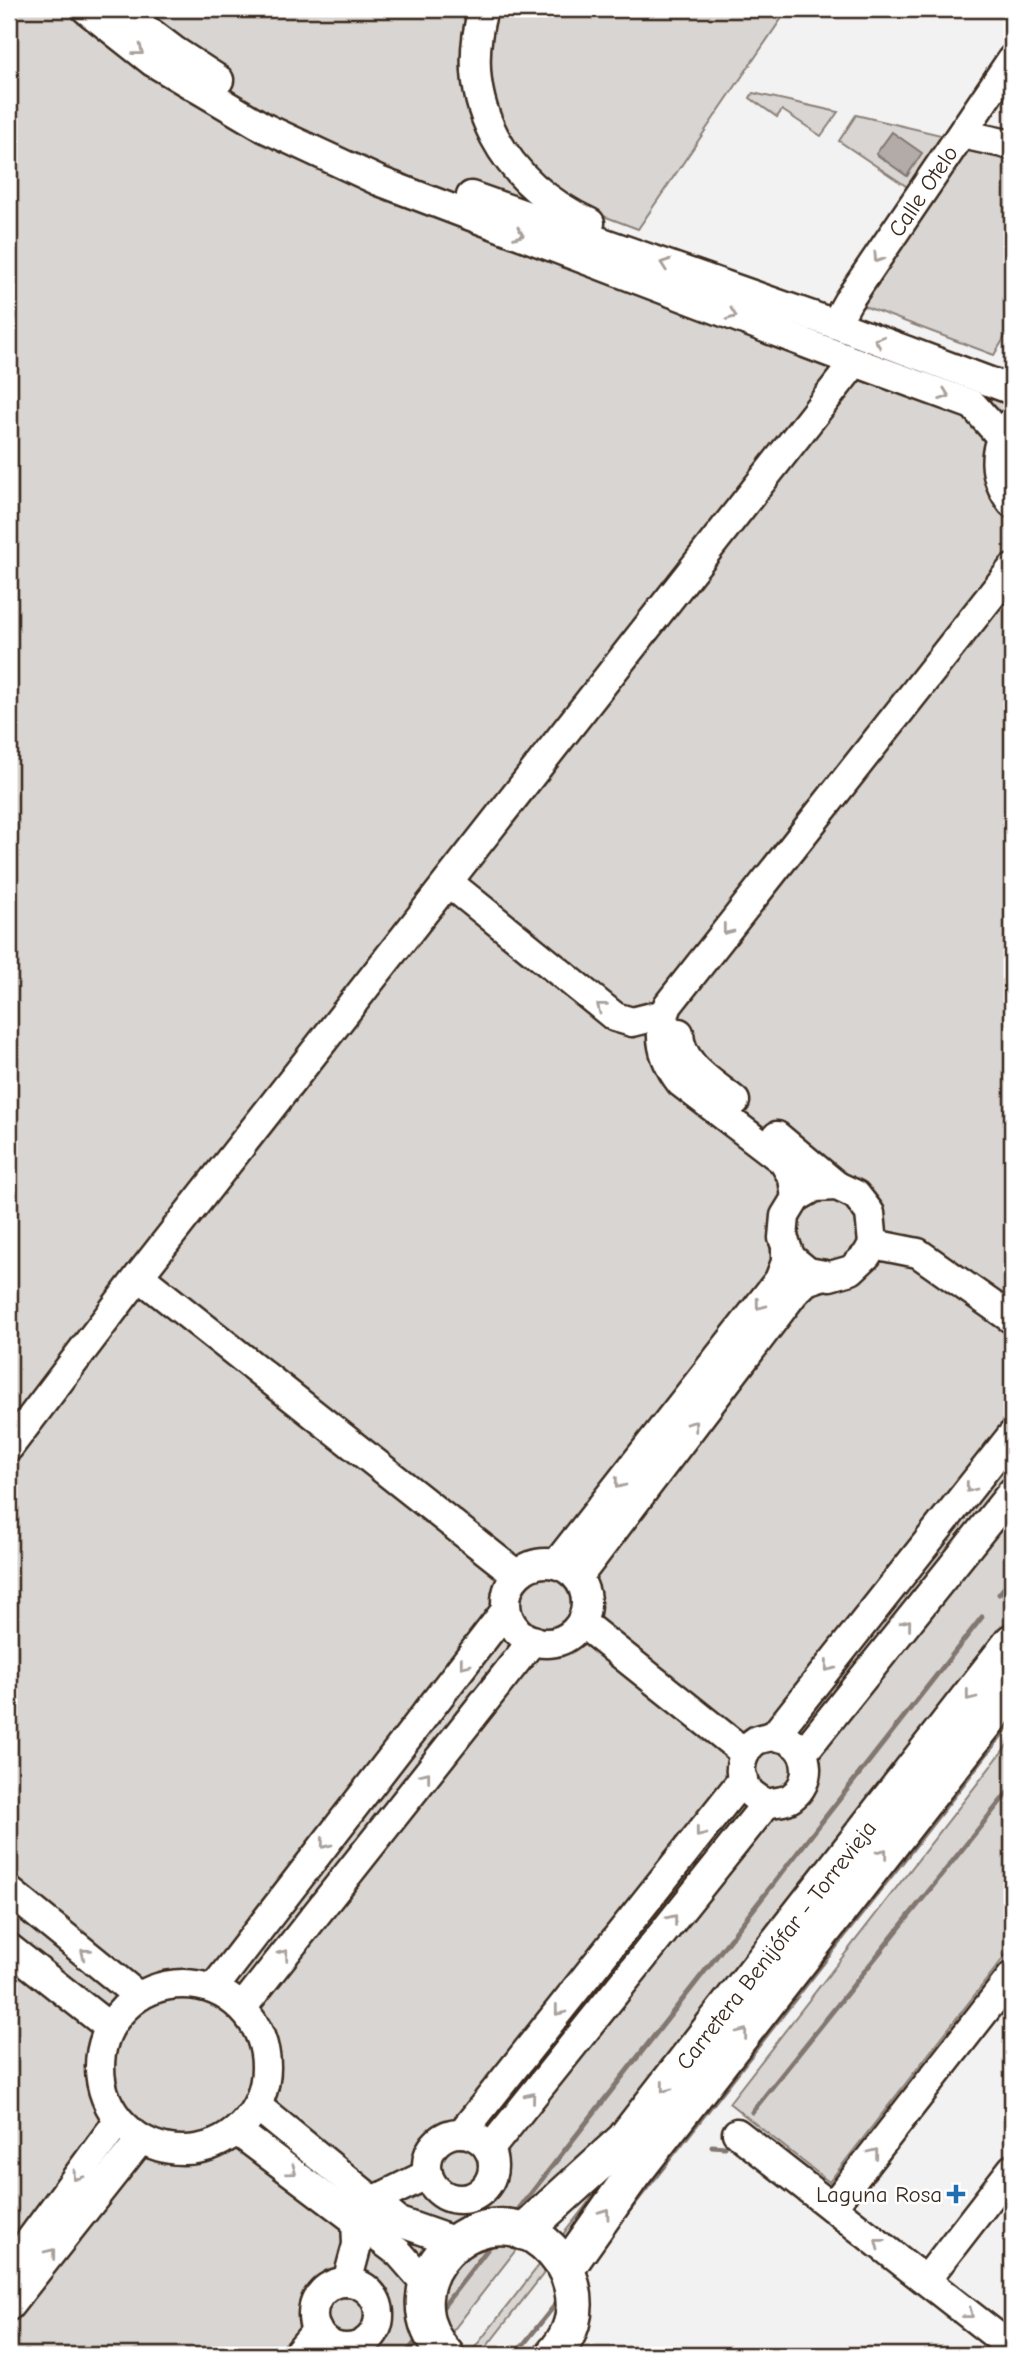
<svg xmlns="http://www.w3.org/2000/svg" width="1021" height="2364" font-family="'Comic Neue',sans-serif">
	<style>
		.green { fill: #d8d5d2; stroke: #8a8078; stroke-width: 2 }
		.water { fill: #b2aba7; stroke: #827770; stroke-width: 2 }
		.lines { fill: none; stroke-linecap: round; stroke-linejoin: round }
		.stream { stroke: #827770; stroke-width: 5 }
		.minor-casing { stroke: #3b2a1e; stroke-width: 33 }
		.major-casing { stroke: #3b2a1e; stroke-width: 40 }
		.minor { stroke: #fff; stroke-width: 28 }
		.major { stroke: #fff; stroke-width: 35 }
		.oneway { stroke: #a79f9a }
		.poi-dot { fill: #1f6fb2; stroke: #fff; stroke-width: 2.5 }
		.labels { text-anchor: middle; stroke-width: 5; stroke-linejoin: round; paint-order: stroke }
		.street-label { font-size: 23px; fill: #3b2a1e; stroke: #fff }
		.poi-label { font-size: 23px; fill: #3b2a1e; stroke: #fff; text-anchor: end }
	</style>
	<rect width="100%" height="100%" fill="#f3f2f2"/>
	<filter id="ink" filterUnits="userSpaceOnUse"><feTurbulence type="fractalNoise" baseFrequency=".0143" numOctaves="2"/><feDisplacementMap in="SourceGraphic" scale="14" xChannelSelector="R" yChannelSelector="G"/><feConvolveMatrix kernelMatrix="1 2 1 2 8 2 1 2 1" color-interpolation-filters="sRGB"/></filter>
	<g filter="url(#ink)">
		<g class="green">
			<path d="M 9,9 L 471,9 L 485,148 L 508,180 L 523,197 L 542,211 L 1012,391 L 1012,1614 L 434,2355 L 9,2355 Z"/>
			<path d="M 496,9 L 788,9 L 638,229 L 593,212 L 557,191 L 512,144 L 495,104 L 491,83 L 490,39 Z"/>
			<path d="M 753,93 L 838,112 L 821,136 L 782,110 L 777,117 L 750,98 Z"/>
			<path d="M 856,115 L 941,135 L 942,137 L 909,188 L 839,141 Z"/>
			<path d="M 967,149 L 1012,160 L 1012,325 L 994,355 L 861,305 Z"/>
			<path d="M 1012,1659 L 1012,1674 L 480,2355 L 469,2355 Z"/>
			<path d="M 1012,1739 L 1012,1947 L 829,2182 L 729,2103 Z"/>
		</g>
		<path class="water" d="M 892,132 L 922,153 L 907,176 L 876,154 Z"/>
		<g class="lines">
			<g class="stream">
				<path d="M 999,1594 L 1012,1578"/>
				<path d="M 752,2112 L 1012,1787"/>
				<path d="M 712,2146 L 725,2147"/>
				<path d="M 514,2215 L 982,1617"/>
				<path d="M 623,2218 L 1012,1721"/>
				<path d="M 439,2312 L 493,2242"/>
				<path d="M 405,2355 L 420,2336"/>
				<path d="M 515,2355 L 559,2300"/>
			</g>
			<defs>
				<g id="minor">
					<path d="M 86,9 L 153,62 L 265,128 L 379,181 L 855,362 L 973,405 L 1002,438"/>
					<path d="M 119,9 L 173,50 L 219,80"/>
					<path d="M 483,9 C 457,104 504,183 590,223"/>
					<path d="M 962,134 L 1012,145"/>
					<path d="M 471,196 L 835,324 L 1012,390"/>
					<path d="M 835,324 L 848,301 L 1012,59"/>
					<path d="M 1011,423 C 990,449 993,478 1012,503"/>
					<path d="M 448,882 L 615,1017 L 632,1022 L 664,1014"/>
					<path d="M 679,1033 C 680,1065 712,1082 735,1101"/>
					<path d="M 777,1136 L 837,1186"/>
					<path d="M 837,1186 L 856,1195 L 870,1213 L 873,1244 L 867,1255 L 851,1270 L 830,1276 L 808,1272 L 791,1258 L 783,1238 L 785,1216 L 796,1198 L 815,1187 Z"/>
					<path d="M 796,1198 L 793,1178 L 783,1161 L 681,1083 C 662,1059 656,1034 668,1005 L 1012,569"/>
					<path d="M 873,1244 L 918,1253 L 1012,1319"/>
					<path d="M 139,1276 L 517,1575"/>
					<path d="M 9,1447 L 139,1276 L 855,362"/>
					<circle cx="546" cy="1603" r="40"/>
					<path d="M 557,1563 L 779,1280 L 786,1262 L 786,1245"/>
					<path d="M 578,1577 L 794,1293 L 806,1281 L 824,1275"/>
					<path d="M 582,1623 L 745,1753"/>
					<path d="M 774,1736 L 1012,1435"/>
					<path d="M 774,1736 C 779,1737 786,1738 790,1741 C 811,1753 811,1783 792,1797 C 786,1802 774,1802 766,1804 C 758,1799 748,1793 744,1785 C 737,1770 742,1749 757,1740 C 762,1738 769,1737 774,1736 Z"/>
					<path d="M 803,1753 L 1012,1492"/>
					<path d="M 9,1891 L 138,1996"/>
					<path d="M 9,1948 L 109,2027"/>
					<circle cx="183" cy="2067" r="83"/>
					<path d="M 213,1989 L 506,1610"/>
					<path d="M 242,2008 L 533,1640"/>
					<path d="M 257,2106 L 399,2222 L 456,2242"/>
					<path d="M 237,2131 L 399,2253 L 427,2285"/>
					<path d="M 462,2133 L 743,1779"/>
					<path d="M 737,2133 L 1012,2348"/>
					<circle cx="460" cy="2166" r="33"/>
					<path d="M 489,2150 L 766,1804"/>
					<path d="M 373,2201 L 428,2174"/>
					<path d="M 832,2207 L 1012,1976"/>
					<path d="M 9,2269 L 118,2121"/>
					<path d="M 926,2280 L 1012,2169"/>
					<path d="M 347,2282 L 357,2245 L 356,2219"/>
					<circle cx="346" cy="2315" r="33"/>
					<path d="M 9,2306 L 141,2139"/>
					<path d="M 296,2355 L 317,2330"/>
				</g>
				<g id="major">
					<path d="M 523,2232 L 624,2140 L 1012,1642"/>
					<path d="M 566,2269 L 633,2174 L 1012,1689"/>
					<path d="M 446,2355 C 380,2282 479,2189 544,2243 C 558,2255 568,2268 572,2287 C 578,2312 571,2336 553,2355"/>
				</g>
			</defs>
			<use href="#minor" class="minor-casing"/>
			<use href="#major" class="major-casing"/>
			<use href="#minor" class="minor"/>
			<use href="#major" class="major"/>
		</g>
		<defs><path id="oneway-chevron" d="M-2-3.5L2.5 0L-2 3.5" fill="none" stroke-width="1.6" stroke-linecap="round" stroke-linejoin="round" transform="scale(1.75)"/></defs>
		<g class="oneway">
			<use href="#oneway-chevron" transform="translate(139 51) rotate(38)"/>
			<use href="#oneway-chevron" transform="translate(519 234) rotate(21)"/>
			<use href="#oneway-chevron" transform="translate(878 258) rotate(124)"/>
			<use href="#oneway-chevron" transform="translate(665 264) rotate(-161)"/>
			<use href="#oneway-chevron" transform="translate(732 315) rotate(21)"/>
			<use href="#oneway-chevron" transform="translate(879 341) rotate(-160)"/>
			<use href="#oneway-chevron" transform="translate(945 395) rotate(20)"/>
			<use href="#oneway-chevron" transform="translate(727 930) rotate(128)"/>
			<use href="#oneway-chevron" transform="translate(601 1007) rotate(-142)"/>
			<use href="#oneway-chevron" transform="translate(760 1305) rotate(127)"/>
			<use href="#oneway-chevron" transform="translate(693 1425) rotate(-53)"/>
			<use href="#oneway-chevron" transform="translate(619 1484) rotate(128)"/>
			<use href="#oneway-chevron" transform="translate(970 1488) rotate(128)"/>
			<use href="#oneway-chevron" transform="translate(907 1624) rotate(-51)"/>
			<use href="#oneway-chevron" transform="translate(464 1664) rotate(128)"/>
			<use href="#oneway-chevron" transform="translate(829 1667) rotate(128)"/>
			<use href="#oneway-chevron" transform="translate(970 1696) rotate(128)"/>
			<use href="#oneway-chevron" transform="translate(426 1776) rotate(-52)"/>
			<use href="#oneway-chevron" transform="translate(700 1833) rotate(128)"/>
			<use href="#oneway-chevron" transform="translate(325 1844) rotate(128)"/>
			<use href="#oneway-chevron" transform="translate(883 1853) rotate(-52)"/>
			<use href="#oneway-chevron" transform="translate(673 1919) rotate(-51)"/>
			<use href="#oneway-chevron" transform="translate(85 1953) rotate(-141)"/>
			<use href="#oneway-chevron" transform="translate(284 1954) rotate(-52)"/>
			<use href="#oneway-chevron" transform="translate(559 2011) rotate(128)"/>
			<use href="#oneway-chevron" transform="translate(743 2033) rotate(-52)"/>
			<use href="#oneway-chevron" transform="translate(665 2088) rotate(128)"/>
			<use href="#oneway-chevron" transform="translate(531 2097) rotate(-51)"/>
			<use href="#oneway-chevron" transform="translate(874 2153) rotate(-52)"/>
			<use href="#oneway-chevron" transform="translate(292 2171) rotate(37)"/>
			<use href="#oneway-chevron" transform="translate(77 2176) rotate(126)"/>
			<use href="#oneway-chevron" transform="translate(605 2213) rotate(-55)"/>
			<use href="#oneway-chevron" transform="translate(879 2243) rotate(-142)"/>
			<use href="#oneway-chevron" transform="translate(51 2253) rotate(-52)"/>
			<use href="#oneway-chevron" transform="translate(969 2314) rotate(38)"/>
		</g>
	</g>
	<path class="poi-dot" d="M952.5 2183.5h7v7h7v7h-7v7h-7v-7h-7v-7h7z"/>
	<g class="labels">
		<g class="street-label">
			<text transform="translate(923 191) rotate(-56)" y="8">Calle Otelo</text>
			<text transform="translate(776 1945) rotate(-52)" y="8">Carretera Benijófar - Torrevieja</text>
		</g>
		<g class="poi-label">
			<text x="942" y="2202">Laguna Rosa</text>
		</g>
	</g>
	<rect width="1021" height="2364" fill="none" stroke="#fff" stroke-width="35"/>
	<rect x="18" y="18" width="986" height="2329" fill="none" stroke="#3b2a1e" stroke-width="2.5" filter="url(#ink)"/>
</svg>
